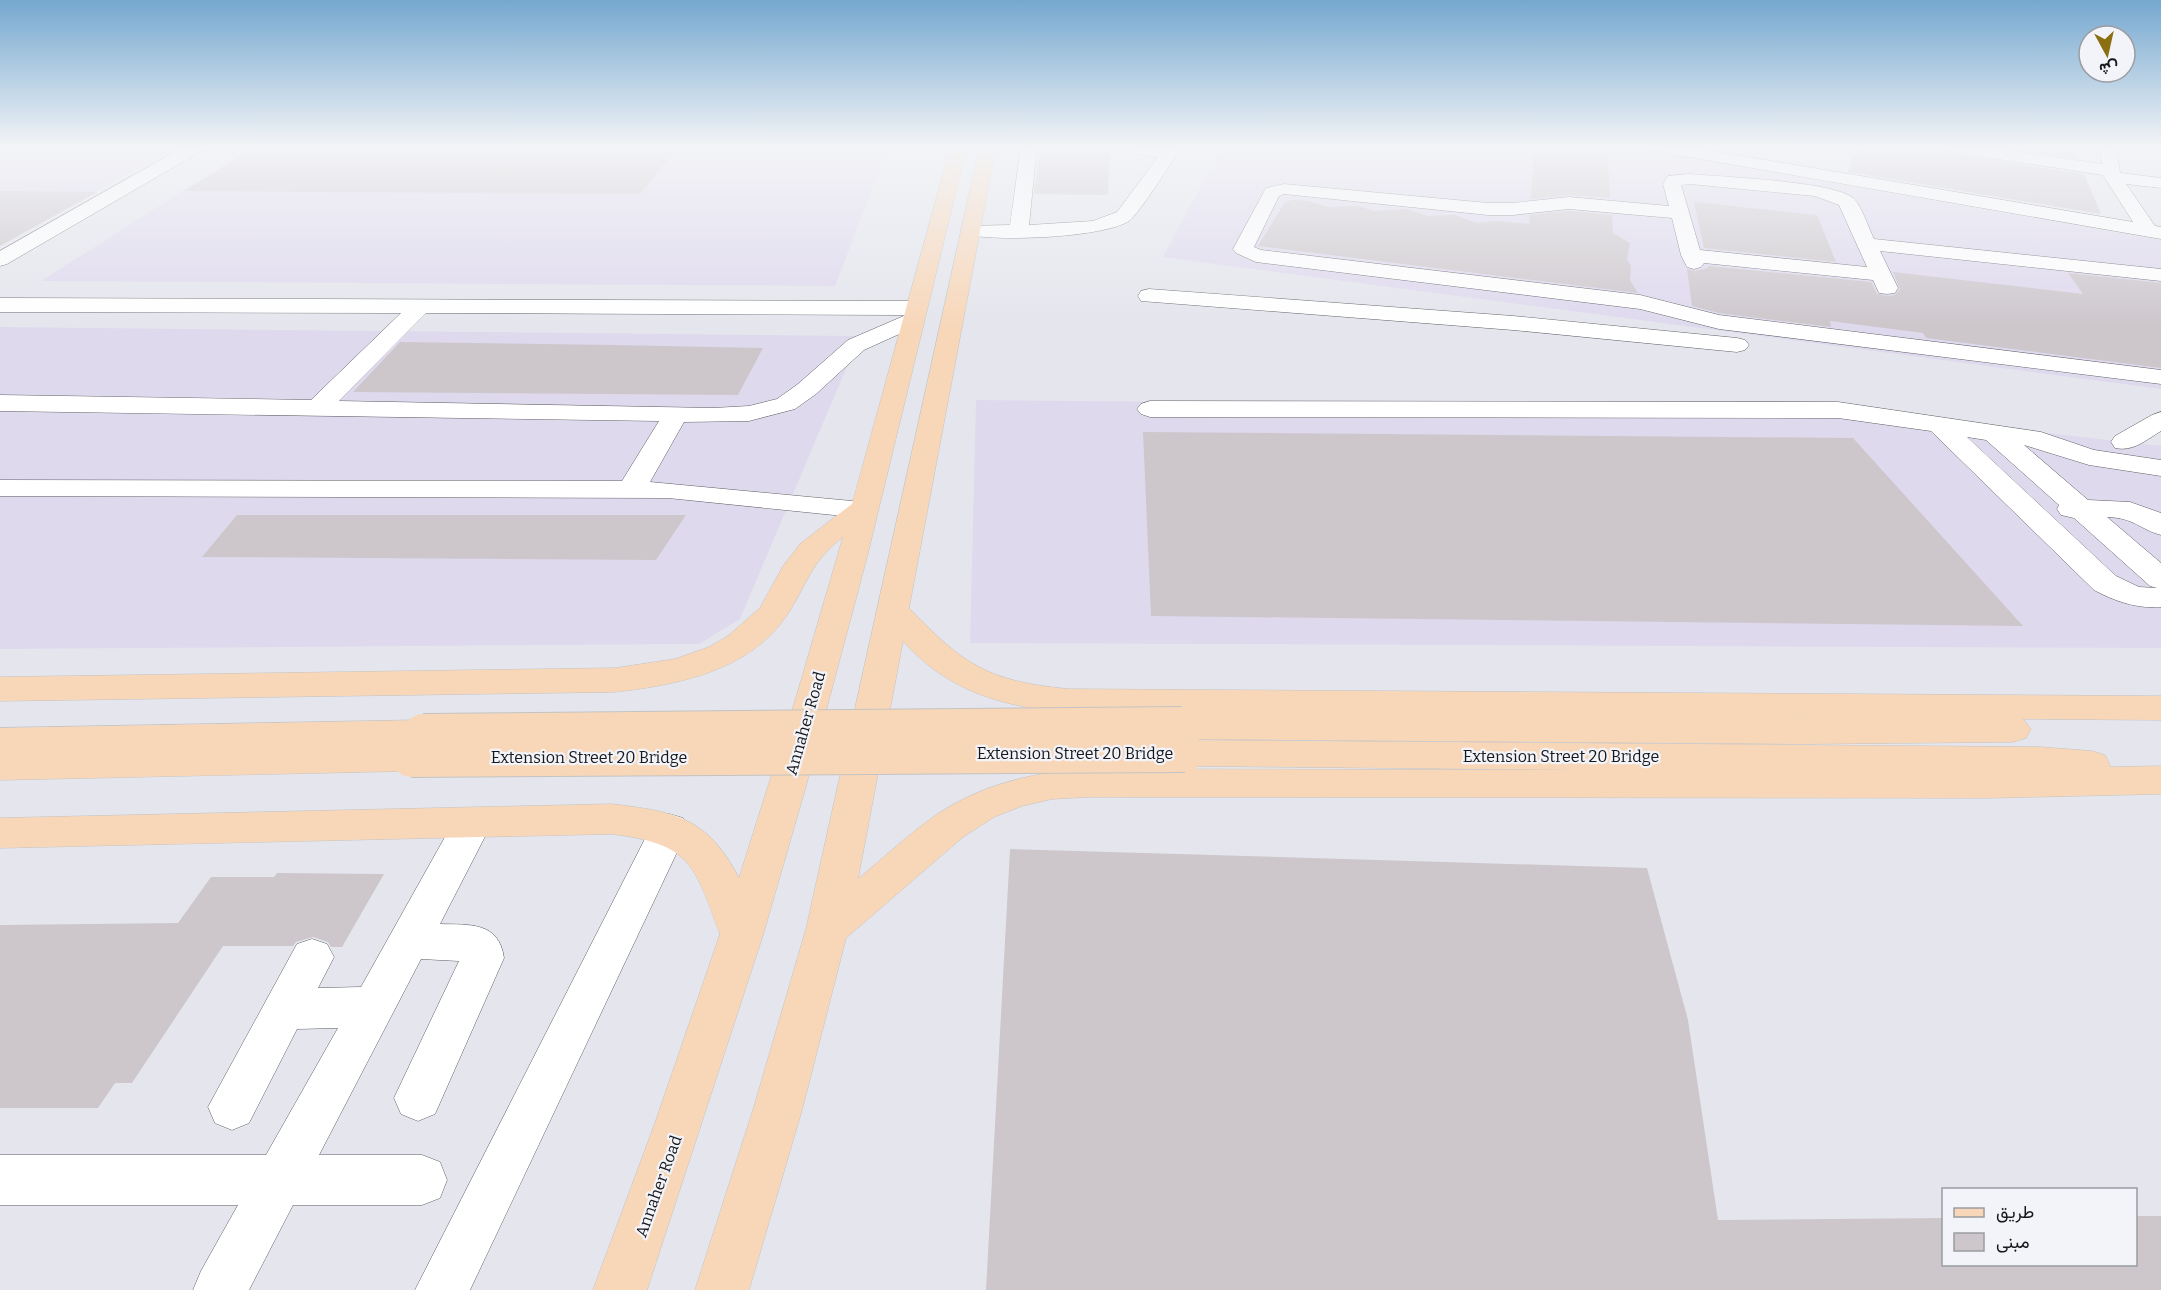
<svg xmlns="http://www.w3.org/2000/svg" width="2161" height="1290" font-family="Bitter,Vazirmatn,serif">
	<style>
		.industrial { fill: #dfd9ee }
		.building { fill: #cdc7cc }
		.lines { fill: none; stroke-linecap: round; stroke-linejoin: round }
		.minor-casing { stroke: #5e6065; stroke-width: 1 }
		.major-casing { stroke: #c3c3c3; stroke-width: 1 }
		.minor { fill: #fff; fill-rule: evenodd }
		.major { fill: #f8d7b9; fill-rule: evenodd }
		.major-bridge-casing { stroke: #c3c3c3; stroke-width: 40; stroke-linecap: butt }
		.major-bridge { stroke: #f8d7b9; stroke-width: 38 }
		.labels { text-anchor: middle; stroke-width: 4.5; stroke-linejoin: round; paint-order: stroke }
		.street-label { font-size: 16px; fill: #171719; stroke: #f2f4fa }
	</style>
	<rect width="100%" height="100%" fill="#e5e6ed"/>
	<g class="industrial">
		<path d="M 0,146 L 177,146 L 0,246 Z"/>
		<path d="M 254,146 L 889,146 L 835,286 L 41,281 Z"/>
		<path d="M 1222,146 L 1621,146 L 2161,240 L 2161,389 L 1163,257 Z"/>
		<path d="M 0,327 L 860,336 L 740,619 L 699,644 L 0,649 Z"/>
		<path d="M 976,400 L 1827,408 L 2161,446 L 2161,648 L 970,643 Z"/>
	</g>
	<g class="building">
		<path d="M 257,146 L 679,146 L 640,194 L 184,191 Z"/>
		<path d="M 1041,146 L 1110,146 L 1108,195 L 1034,194 Z"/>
		<path d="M 1534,146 L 1607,146 L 1610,198 L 1569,195 L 1531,199 Z"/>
		<path d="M 1859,146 L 1937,146 L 1947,153 L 2084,174 L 2101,214 L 1848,172 Z"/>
		<path d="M 1993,146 L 2072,146 L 2077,158 Z"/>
		<path d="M 0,191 L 97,192 L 0,246 Z"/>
		<path d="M 1293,200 L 1309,201 L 1327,207 L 1358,206 L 1373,211 L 1407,209 L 1428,216 L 1455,215 L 1477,223 L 1497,221 L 1529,224 L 1530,215 L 1569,211 L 1612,215 L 1613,233 L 1630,243 L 1627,260 L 1631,265 L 1630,280 L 1638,293 L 1258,246 L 1285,202 Z"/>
		<path d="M 1694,202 L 1817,215 L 1836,262 L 1704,248 Z"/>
		<path d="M 1708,266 L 1871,282 L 1877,294 L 1887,296 L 1895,295 L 1900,289 L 1893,272 L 2083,294 L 2068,273 L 2161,283 L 2161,368 L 1926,338 L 1923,333 L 1830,321 L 1831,327 L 1719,313 L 1692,306 L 1687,269 L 1695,271 L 1708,268 Z"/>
		<path d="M 400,342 L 614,345 L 763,348 L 738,395 L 353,392 Z"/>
		<path d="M 1143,432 L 1853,438 L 2023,626 L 1151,616 Z"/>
		<path d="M 237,515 L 686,515 L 656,560 L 202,557 Z"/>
		<path d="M 1010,849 L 1647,868 L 1688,1020 L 1718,1220 L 1944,1218 L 1944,1264 L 2136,1264 L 2136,1216 L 2161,1216 L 2161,1290 L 986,1290 Z"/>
		<path d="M 277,873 L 384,874 L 342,947 L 331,947 L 328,942 L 313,937 L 296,942 L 293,946 L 223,946 L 132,1083 L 115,1083 L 98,1108 L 0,1108 L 0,925 L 178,923 L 211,877 L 274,877 Z"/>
	</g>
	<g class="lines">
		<defs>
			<g id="minor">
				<path d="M 185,146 L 205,146 L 203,150 L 7,264 L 0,266 L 0,251 Z"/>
				<path d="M 1021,146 L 1037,146 L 1029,225 L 1093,221 L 1117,212 L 1158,157 C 1146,155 1131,155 1125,146 L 1182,146 C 1173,160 1139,214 1129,221 C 1103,238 994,242 964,234 L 961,230 L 964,226 L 1010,225 Z"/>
				<path d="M 1647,146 L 1683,146 L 2133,222 L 2103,175 L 1947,151 L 1939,146 L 1979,146 L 2102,164 L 2100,146 L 2116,146 L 2120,173 L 2161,178 L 2161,188 L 2126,184 L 2155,226 L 2161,227 L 2161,239 L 1655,151 L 1649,150 Z"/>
				<path d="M 1690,174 C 1722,177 1832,181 1853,198 C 1861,204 1869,229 1874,239 L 2161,269 L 2161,281 L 1880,251 L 1898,288 L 1895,293 L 1887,294 L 1879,293 L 1873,280 L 1704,263 L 1701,267 L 1694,269 L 1687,267 L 1681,255 L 1672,218 L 1569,209 L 1513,215 L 1488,215 L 1284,194 L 1279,196 L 1254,247 L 1261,250 L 1640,295 L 1719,315 L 2161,370 L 2161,384 L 1719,329 L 1640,309 L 1256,262 L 1236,253 L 1233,249 L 1266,188 L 1284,184 L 1488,203 L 1513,203 L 1569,197 L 1669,206 L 1663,184 L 1668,176 ZM 1690,184 L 1815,196 L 1839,205 L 1867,267 L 1700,250 L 1681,185 Z"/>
				<path d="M 1149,289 L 1513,316 L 1737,338 L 1745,340 L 1749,345 L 1745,350 L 1737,352 L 1513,330 L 1141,301 L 1138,296 L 1141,291 Z"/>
				<path d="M 0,298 L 914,301 L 922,303 L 925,308 L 922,313 L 915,314 L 922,320 L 919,325 L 864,350 L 816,394 L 795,409 L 749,421 L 684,422 L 650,482 L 873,503 L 877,509 L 873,515 L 863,518 L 668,498 L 0,496 L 0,480 L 622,481 L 659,421 L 0,411 L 0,395 L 311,400 L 401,313 L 0,312 ZM 426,313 L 906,315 L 848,340 L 798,384 L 777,399 L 749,406 L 713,408 L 339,401 Z"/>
				<path d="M 1150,401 L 1838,402 L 2041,432 L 2094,450 L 2161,460 L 2161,476 L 2089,465 L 2024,445 L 2088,500 L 2130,502 L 2161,513 L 2161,535 C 2139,529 2135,518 2107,517 L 2161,563 L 2161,607 C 2137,609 2114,601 2094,590 L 1931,431 L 1838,418 L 1150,417 L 1141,414 L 1137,409 L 1141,404 ZM 1967,437 L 1986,440 L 2059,505 L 2057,509 L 2061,515 L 2074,518 L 2150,586 L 2157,588 L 2139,587 L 2116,576 Z"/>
				<path d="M 2161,412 L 2161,431 C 2146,440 2133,452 2115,448 L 2111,442 L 2115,436 L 2152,415 Z"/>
				<path d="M 473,808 L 487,812 L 492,823 L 440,924 C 469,925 499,921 504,958 L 435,1114 L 418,1121 L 401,1114 L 394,1098 L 459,961 L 421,959 L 319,1155 L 422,1155 L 440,1162 L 447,1180 L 440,1198 L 422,1205 L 293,1205 L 249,1290 L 193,1290 L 201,1271 L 238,1205 L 0,1205 L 0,1155 L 266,1155 L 338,1028 L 297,1029 L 249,1123 L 232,1130 L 215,1123 L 208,1107 L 297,944 L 312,939 L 327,944 L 334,957 L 318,988 L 361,987 L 459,812 Z"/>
				<path d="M 669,814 L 683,818 L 688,829 L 470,1290 L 415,1290 L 650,829 L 655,818 Z"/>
			</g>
			<g id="major">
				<path d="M 951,146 L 967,146 L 867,557 L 806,786 L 763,935 L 647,1290 L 593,1290 L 655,1123 L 720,934 C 694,864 691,844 612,834 L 0,848 L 0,818 L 612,804 C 676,812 707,817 739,878 L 795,701 L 843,537 C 810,562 808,583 787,615 C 750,671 677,685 615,692 L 0,701 L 0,677 L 615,668 L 675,659 L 709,647 L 728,636 L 760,608 L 783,566 L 801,543 L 852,504 Z"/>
				<path d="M 980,146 L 996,146 L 909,608 C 964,665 987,681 1068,689 L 2161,696 L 2161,720 L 2023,719 L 2031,729 L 2026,738 L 2013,742 L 1802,744 L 1182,739 L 1169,735 L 1164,726 L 1169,717 L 1181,714 C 1081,713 975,723 903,641 L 858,879 C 883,858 909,834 936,815 C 982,784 1034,772 1089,769 L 1585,770 L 1185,766 L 1172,762 L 1167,753 L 1172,744 L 1185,740 L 2040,747 L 2092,751 L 2105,755 L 2110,765 L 2109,767 L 2161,766 L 2161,794 L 1988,798 L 1089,797 L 1052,799 L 1022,806 L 994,817 L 963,837 L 846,938 L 802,1110 L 749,1290 L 695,1290 L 753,1110 L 806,929 ZM 1486,716 L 1829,718 L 1802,718 Z"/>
				<path d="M 423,720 L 436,724 L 441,733 L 436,742 L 415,746 L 424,749 L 429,758 L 424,767 L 411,771 L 0,780 L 0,728 Z"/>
			</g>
		</defs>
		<use href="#minor" class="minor-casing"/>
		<use href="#major" class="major-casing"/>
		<use href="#minor" class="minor"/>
		<use href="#major" class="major"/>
		<defs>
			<g id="major-bridge">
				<path d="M 423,733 L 1182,726"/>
				<path d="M 411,758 L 1185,753"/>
			</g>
		</defs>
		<use href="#major-bridge" class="major-bridge-casing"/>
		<use href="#major-bridge" class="major-bridge"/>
	</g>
	<linearGradient id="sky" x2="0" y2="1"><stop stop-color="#75a8cf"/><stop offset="0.45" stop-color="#f3f4f7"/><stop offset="1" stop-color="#f3f4f7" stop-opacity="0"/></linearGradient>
	<rect width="2161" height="326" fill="url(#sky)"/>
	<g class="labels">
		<g class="street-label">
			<text transform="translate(805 723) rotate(-74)" y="6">Annaher Road</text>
			<text x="1075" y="759">Extension Street 20 Bridge</text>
			<text x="1561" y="762">Extension Street 20 Bridge</text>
			<text x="589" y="763">Extension Street 20 Bridge</text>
			<text transform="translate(658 1186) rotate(-70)" y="6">Annaher Road</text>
		</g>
	</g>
	<rect x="1942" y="1188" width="195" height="78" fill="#f2f4fa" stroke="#9a9ca0" stroke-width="1.5"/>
	<rect x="1954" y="1208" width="30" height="9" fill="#f8d7b9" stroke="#9a9ca0" stroke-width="1.5"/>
	<text x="1996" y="1218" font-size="18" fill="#171719">طريق</text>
	<rect x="1954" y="1233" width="30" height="18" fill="#cdc7cc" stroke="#9a9ca0" stroke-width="1.5"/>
	<text x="1996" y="1248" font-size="18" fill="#171719">مبنى</text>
	<g transform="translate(2107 54) rotate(172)"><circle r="28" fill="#f2f4fa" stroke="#9a9ca0" stroke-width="1.5"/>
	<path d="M0-4.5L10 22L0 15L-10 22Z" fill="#8b6f11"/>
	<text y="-9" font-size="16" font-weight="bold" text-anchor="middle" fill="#171719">ش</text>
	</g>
</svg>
